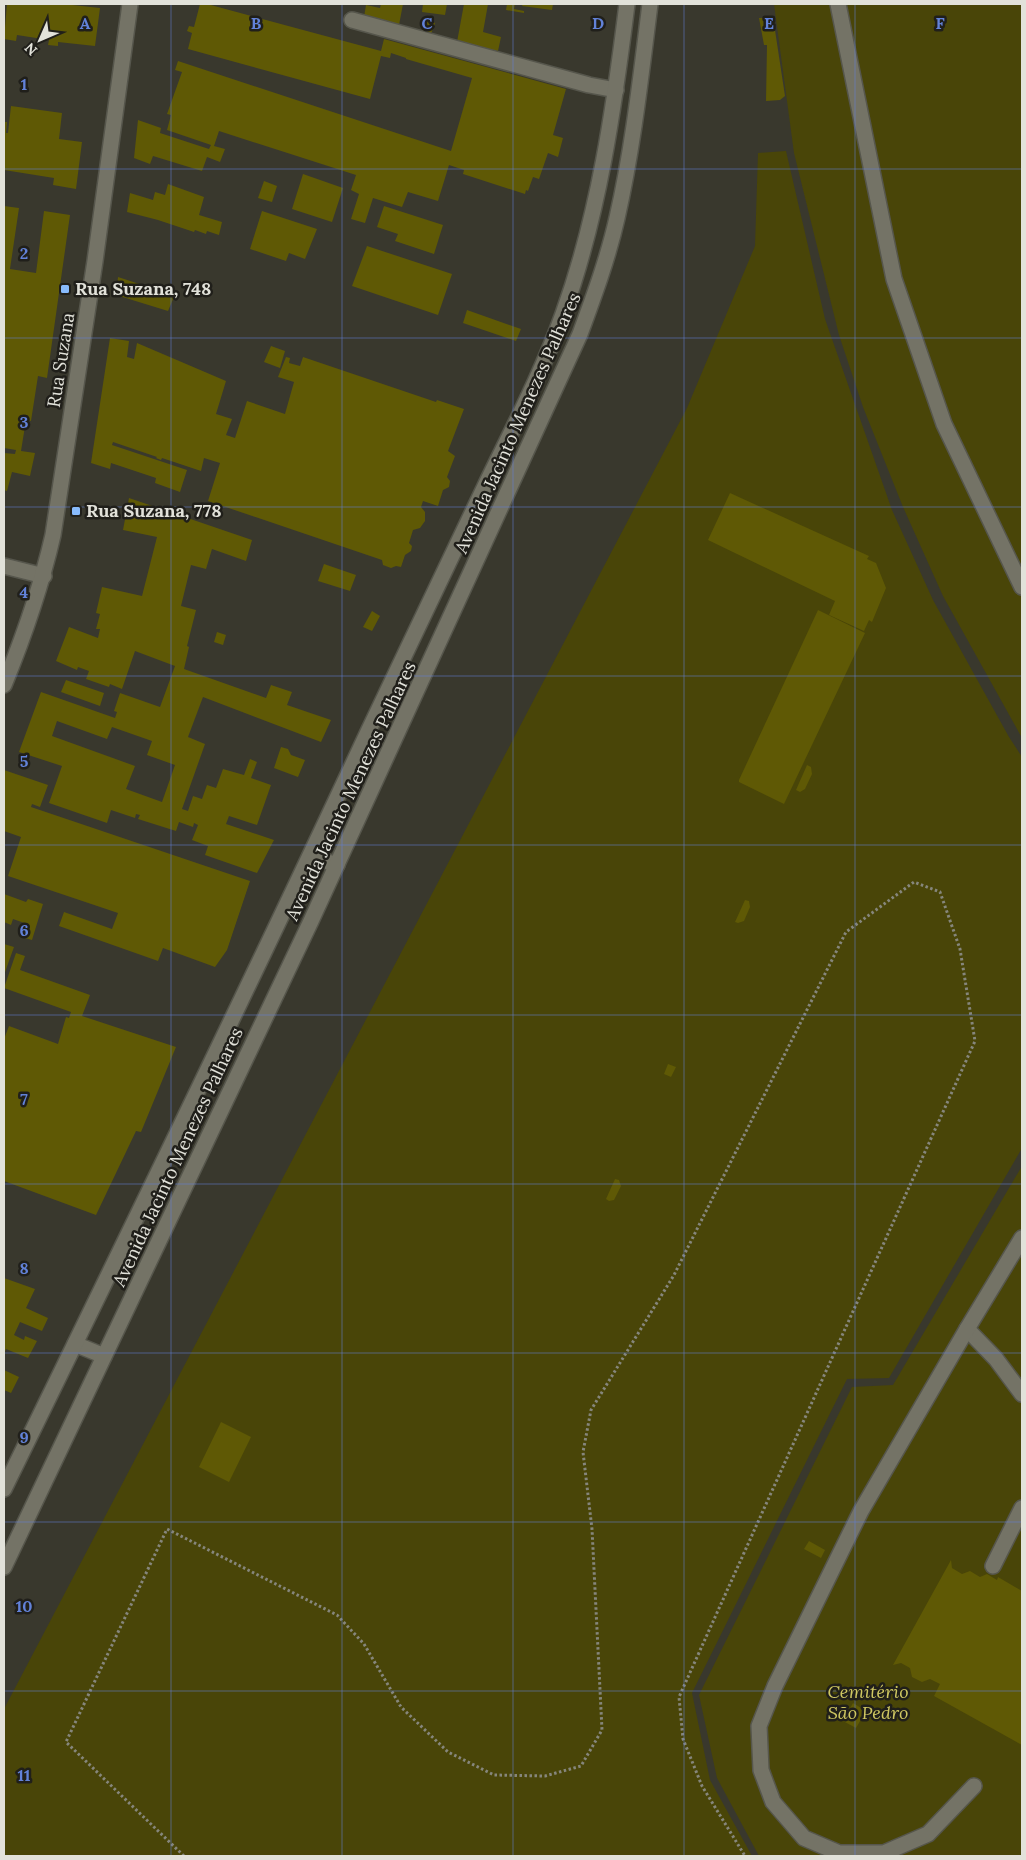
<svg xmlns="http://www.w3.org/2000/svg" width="1026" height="1860" font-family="Lora,serif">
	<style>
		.green { fill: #494508 }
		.building { fill: #5f5905; fill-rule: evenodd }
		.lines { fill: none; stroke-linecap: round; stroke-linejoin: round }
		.service-casing { stroke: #56564c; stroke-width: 18 }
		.minor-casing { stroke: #56564c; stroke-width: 18 }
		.secondary-casing { stroke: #56564c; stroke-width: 18 }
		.path { stroke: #86867c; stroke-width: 3; stroke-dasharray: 2.5 2.5; stroke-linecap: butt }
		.service { stroke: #747366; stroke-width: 15 }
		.minor { stroke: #747366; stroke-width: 15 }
		.secondary { stroke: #747366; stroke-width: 15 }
		.grid { fill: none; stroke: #6282d9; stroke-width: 1; stroke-opacity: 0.55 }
		.poi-dot { fill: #88bbfc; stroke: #201f1a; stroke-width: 2 }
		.labels { text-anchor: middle; stroke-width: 5; stroke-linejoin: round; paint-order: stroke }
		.poi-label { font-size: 18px; font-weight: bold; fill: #e2e2da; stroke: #201f1a; text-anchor: start }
		.street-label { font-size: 18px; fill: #e2e2da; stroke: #201f1a }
		.park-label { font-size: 18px; font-style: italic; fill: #cfc761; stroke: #201f1a }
		.grid-label { font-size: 16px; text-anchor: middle; font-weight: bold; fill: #6282d9; stroke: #201f1a; stroke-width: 5; stroke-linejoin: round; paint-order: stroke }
	</style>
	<rect width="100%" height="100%" fill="#39382d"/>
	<g class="green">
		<path d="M 774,4 L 1022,4 L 1022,738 L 943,596 L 903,507 L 863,407 L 839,335 L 794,153 Z"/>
		<path d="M 786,151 L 825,319 L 892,510 L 933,600 L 1009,737 L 1022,757 L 1022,1148 L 889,1378 L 847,1379 L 692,1693 L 710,1780 L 752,1856 L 4,1856 L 4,1709 L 687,408 L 755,246 L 758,153 Z"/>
		<path d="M 1022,1166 L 1022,1856 L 759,1856 L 717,1778 L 699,1695 L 852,1387 L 893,1385 Z"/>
	</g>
	<g class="building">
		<path d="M 7,4 L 63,4 L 100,8 L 95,46 L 58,42 L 58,46 L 48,45 L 49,40 L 17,35 L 16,41 L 4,39 Z"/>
		<path d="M 200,4 L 207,4 L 381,51 L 384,39 L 566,89 L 553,135 L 563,138 L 558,157 L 548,153 L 539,179 L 533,177 L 528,191 L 526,190 L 525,194 L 463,174 L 464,170 L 449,165 L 438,201 L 408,192 L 402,207 L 373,198 L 365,223 L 351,219 L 359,194 L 351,190 L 356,175 L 219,131 L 214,146 L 225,149 L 220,162 L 207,157 L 202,171 L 153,156 L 150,164 L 134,158 L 138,120 L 161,128 L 160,133 L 209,149 L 211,145 L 167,130 L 171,115 L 167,114 L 182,72 L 175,70 L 178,61 L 451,151 L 472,78 L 406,59 L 406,58 L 391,53 L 390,58 L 381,56 L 370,99 L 188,49 L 192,33 L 187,31 L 189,26 L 194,27 Z"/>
		<path d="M 381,4 L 403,4 L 399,25 L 364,17 L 366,5 L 380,8 Z"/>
		<path d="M 423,4 L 447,4 L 445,15 L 422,12 Z"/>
		<path d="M 464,4 L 488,4 L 483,32 L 501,37 L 498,51 L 457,42 Z"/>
		<path d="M 507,4 L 515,4 L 514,9 L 524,11 L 524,13 L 506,10 Z"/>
		<path d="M 523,4 L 553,4 L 552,10 L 522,6 Z"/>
		<path d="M 773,17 L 785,96 L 780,100 L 766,101 L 767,45 L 764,45 L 759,18 Z"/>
		<path d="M 427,20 L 435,23 L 431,34 L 423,31 Z"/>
		<path d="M 11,106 L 62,113 L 59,139 L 82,142 L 76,189 L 53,185 L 54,178 L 4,170 L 4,122 L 7,122 L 6,133 L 8,133 Z"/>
		<path d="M 303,174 L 343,188 L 332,222 L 292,209 Z"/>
		<path d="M 264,181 L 277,186 L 272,202 L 258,198 Z"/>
		<path d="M 168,184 L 204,197 L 199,215 L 222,222 L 219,235 L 207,231 L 206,234 L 195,230 L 194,232 L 158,220 L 127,212 L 130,193 L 153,200 L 155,192 L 165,195 Z"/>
		<path d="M 4,206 L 19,208 L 10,269 L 36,273 L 44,211 L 70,215 L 47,378 L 38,376 L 31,421 L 26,420 L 21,451 L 35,453 L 30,476 L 12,472 L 7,491 L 4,490 L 4,453 L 15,454 L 16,450 L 4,448 Z"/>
		<path d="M 384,206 L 443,225 L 434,254 L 395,241 L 398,234 L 377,227 Z"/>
		<path d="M 262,211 L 317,229 L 305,259 L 289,253 L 286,261 L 250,249 Z"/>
		<path d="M 367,246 L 452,274 L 438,315 L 352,286 Z"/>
		<path d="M 118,277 L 167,293 L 166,295 L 174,297 L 168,311 L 116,295 Z"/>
		<path d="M 467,310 L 521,329 L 516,341 L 463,323 Z"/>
		<path d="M 110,338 L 129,341 L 127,357 L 134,359 L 137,343 L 226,381 L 216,414 L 232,419 L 226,435 L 235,438 L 247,401 L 285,414 L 294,382 L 278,377 L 286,357 L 290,358 L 289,363 L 300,366 L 303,357 L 436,402 L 437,400 L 464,409 L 448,451 L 455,456 L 447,477 L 450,481 L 449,487 L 443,490 L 438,506 L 423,501 L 421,507 L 425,512 L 425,521 L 420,528 L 413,530 L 409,543 L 412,546 L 411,551 L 405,555 L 401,567 L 396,566 L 391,568 L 383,565 L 382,560 L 208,501 L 220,463 L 204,458 L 201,471 L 162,458 L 161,460 L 156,458 L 157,457 L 113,442 L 112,445 L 187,470 L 180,492 L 155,483 L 156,478 L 111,463 L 110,469 L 91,463 Z"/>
		<path d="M 271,346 L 285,351 L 280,368 L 264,362 Z"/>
		<path d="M 730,493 L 869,556 L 867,559 L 876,563 L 886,588 L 872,622 L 869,620 L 864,631 L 829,615 L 835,601 L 708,540 Z"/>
		<path d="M 129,498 L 252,540 L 246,561 L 212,549 L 206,569 L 191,565 L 181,606 L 196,610 L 187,646 L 189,647 L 184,669 L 266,698 L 271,685 L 292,692 L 287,705 L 331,720 L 321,742 L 203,697 L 188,737 L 205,744 L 182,809 L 188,811 L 193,796 L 202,799 L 207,785 L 216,788 L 223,769 L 244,775 L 250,759 L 257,762 L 251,778 L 271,785 L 257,825 L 229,816 L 226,824 L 274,840 L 257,873 L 205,855 L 208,846 L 192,840 L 198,825 L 194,823 L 193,827 L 179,822 L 176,831 L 138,819 L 140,815 L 136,814 L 135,818 L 111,810 L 107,823 L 49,803 L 62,766 L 19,752 L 41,692 L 115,718 L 117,712 L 114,711 L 120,693 L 160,707 L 175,666 L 135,651 L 122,689 L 110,684 L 109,687 L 86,679 L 89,671 L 78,667 L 77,670 L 56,661 L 69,627 L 98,638 L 100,629 L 96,629 L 100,614 L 96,613 L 102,587 L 142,596 L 157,537 L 123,530 ZM 57,721 L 107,739 L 112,727 L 152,741 L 147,755 L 175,765 L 162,802 L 126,789 L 135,766 L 52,736 Z"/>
		<path d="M 324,564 L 356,575 L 350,591 L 318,581 Z"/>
		<path d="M 818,610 L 865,633 L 784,804 L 739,782 L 739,780 Z"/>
		<path d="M 372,611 L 380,616 L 372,631 L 363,627 Z"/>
		<path d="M 217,632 L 226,635 L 223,645 L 214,642 Z"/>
		<path d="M 66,680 L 104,693 L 100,706 L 61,692 Z"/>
		<path d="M 281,747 L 288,749 L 291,755 L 305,760 L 298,777 L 274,768 Z"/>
		<path d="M 807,765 L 811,767 L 812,774 L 805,789 L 800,792 L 796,790 Z"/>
		<path d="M 4,770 L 48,785 L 40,807 L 32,804 L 31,807 L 250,881 L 227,950 L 215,967 L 163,948 L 158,961 L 59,926 L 64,912 L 112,929 L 118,913 L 8,876 L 21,837 L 4,831 Z"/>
		<path d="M 4,894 L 26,902 L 28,899 L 43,904 L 32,940 L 25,938 L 30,925 L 13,919 L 11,925 L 4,922 Z"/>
		<path d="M 745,900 L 749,901 L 750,907 L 744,921 L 738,923 L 735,922 Z"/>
		<path d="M 4,944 L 14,947 L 4,975 Z"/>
		<path d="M 16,953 L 25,956 L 20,970 L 90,995 L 82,1016 L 176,1047 L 141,1132 L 136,1131 L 96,1215 L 4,1181 L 4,1039 L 9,1026 L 58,1044 L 66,1017 L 69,1018 L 71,1012 L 4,988 Z"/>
		<path d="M 668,1064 L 676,1067 L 671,1077 L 664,1074 Z"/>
		<path d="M 615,1179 L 619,1180 L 621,1186 L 614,1200 L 609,1201 L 606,1199 Z"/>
		<path d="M 4,1278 L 35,1289 L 26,1308 L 48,1318 L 42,1331 L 20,1322 L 14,1335 L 24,1340 L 25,1336 L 37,1341 L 28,1358 L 6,1349 L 4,1354 Z"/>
		<path d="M 4,1370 L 19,1377 L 11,1393 L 4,1390 Z"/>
		<path d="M 221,1422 L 251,1437 L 229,1482 L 199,1467 Z"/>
		<path d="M 809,1541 L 825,1550 L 821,1558 L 804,1549 Z"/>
		<path d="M 951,1560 L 952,1568 L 962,1574 L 970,1571 L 980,1577 L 987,1574 L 997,1580 L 998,1577 L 1022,1591 L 1022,1745 L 934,1696 L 940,1684 L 930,1679 L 922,1682 L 912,1677 L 910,1668 L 901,1663 L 893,1665 Z"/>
		<path d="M 853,1703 L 866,1711 L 856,1728 L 843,1721 Z"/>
	</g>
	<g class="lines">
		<defs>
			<g id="service">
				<path d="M 838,4 L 894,279 L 944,424 L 1022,587"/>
				<path d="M 352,20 L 589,85 L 616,90"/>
				<path d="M 967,1329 L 996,1359 L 1022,1394"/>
				<path d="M 993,1566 L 1022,1508"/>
				<path d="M 974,1786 L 928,1834 L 884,1853 L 839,1853 L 804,1838 L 773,1802 L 761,1770 L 759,1726 L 775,1686 L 861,1511 L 967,1329 L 1022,1238"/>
			</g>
			<g id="minor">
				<path d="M 4,566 L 44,576"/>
				<path d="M 4,685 C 24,636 41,587 53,535 L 95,261 L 130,4"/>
			</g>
			<g id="secondary">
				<path d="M 310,856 L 337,865"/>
				<path d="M 75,1344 L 104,1356"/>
				<path d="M 4,1489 C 127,1238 249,987 367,734 C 406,651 446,568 486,484 C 513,428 542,373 563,314 C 599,214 614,108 627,4"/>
				<path d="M 4,1567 L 311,921 L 580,334 C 594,296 608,258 617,218 C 633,148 641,75 650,4"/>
			</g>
		</defs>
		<use href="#service" class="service-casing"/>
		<use href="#minor" class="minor-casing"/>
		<use href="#secondary" class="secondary-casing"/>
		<path class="path" d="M 184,1856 L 66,1742 L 167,1529 L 337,1615 L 364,1644 L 401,1707 L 448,1752 L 494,1775 L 545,1776 L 581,1766 L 602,1730 L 592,1529 L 583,1452 L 591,1410 L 674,1275 L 846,932 L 914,882 L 940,892 L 960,949 L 975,1041 L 679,1697 L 683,1739 L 702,1786 L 745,1856"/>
		<use href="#service" class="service"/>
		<use href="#minor" class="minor"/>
		<use href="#secondary" class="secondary"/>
	</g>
	<path class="grid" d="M 171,4 L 171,1856M 342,4 L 342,1856M 513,4 L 513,1856M 684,4 L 684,1856M 855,4 L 855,1856M 4,169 L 1022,169M 4,338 L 1022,338M 4,507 L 1022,507M 4,676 L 1022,676M 4,845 L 1022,845M 4,1015 L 1022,1015M 4,1184 L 1022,1184M 4,1353 L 1022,1353M 4,1522 L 1022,1522M 4,1691 L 1022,1691"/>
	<g class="poi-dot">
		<rect x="60" y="284" width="10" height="10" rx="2.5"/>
		<rect x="71" y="506" width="10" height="10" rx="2.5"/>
	</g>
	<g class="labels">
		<g class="poi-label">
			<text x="75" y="295">Rua Suzana, 748</text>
			<text x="86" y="517">Rua Suzana, 778</text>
		</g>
		<g class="street-label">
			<text transform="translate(61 360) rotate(-81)" y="6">Rua Suzana</text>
			<text transform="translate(518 423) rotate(-66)" y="6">Avenida Jacinto Menezes Palhares</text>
			<text transform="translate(351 791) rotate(-65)" y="6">Avenida Jacinto Menezes Palhares</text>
			<text transform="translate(178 1157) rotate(-65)" y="6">Avenida Jacinto Menezes Palhares</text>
		</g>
		<g class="park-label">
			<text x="868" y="1698">Cemitério<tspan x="868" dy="21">São Pedro</tspan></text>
		</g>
	</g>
	<g class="grid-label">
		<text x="85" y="29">A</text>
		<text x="256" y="29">B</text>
		<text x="427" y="29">C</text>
		<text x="598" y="29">D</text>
		<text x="769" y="29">E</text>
		<text x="940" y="29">F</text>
		<text x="24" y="90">1</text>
		<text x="24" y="259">2</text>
		<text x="24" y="428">3</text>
		<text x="24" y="598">4</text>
		<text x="24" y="767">5</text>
		<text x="24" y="936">6</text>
		<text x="24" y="1105">7</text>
		<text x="24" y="1274">8</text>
		<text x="24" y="1443">9</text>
		<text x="24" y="1612">10</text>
		<text x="24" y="1781">11</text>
	</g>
	<rect width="1026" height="1860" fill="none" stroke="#e2e2da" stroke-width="10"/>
	<g transform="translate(40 40) rotate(225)" stroke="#201f1a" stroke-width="4" paint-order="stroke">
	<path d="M0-4L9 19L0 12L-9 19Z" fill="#e2e2da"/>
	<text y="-8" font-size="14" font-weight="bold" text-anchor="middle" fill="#e2e2da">N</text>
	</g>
</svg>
